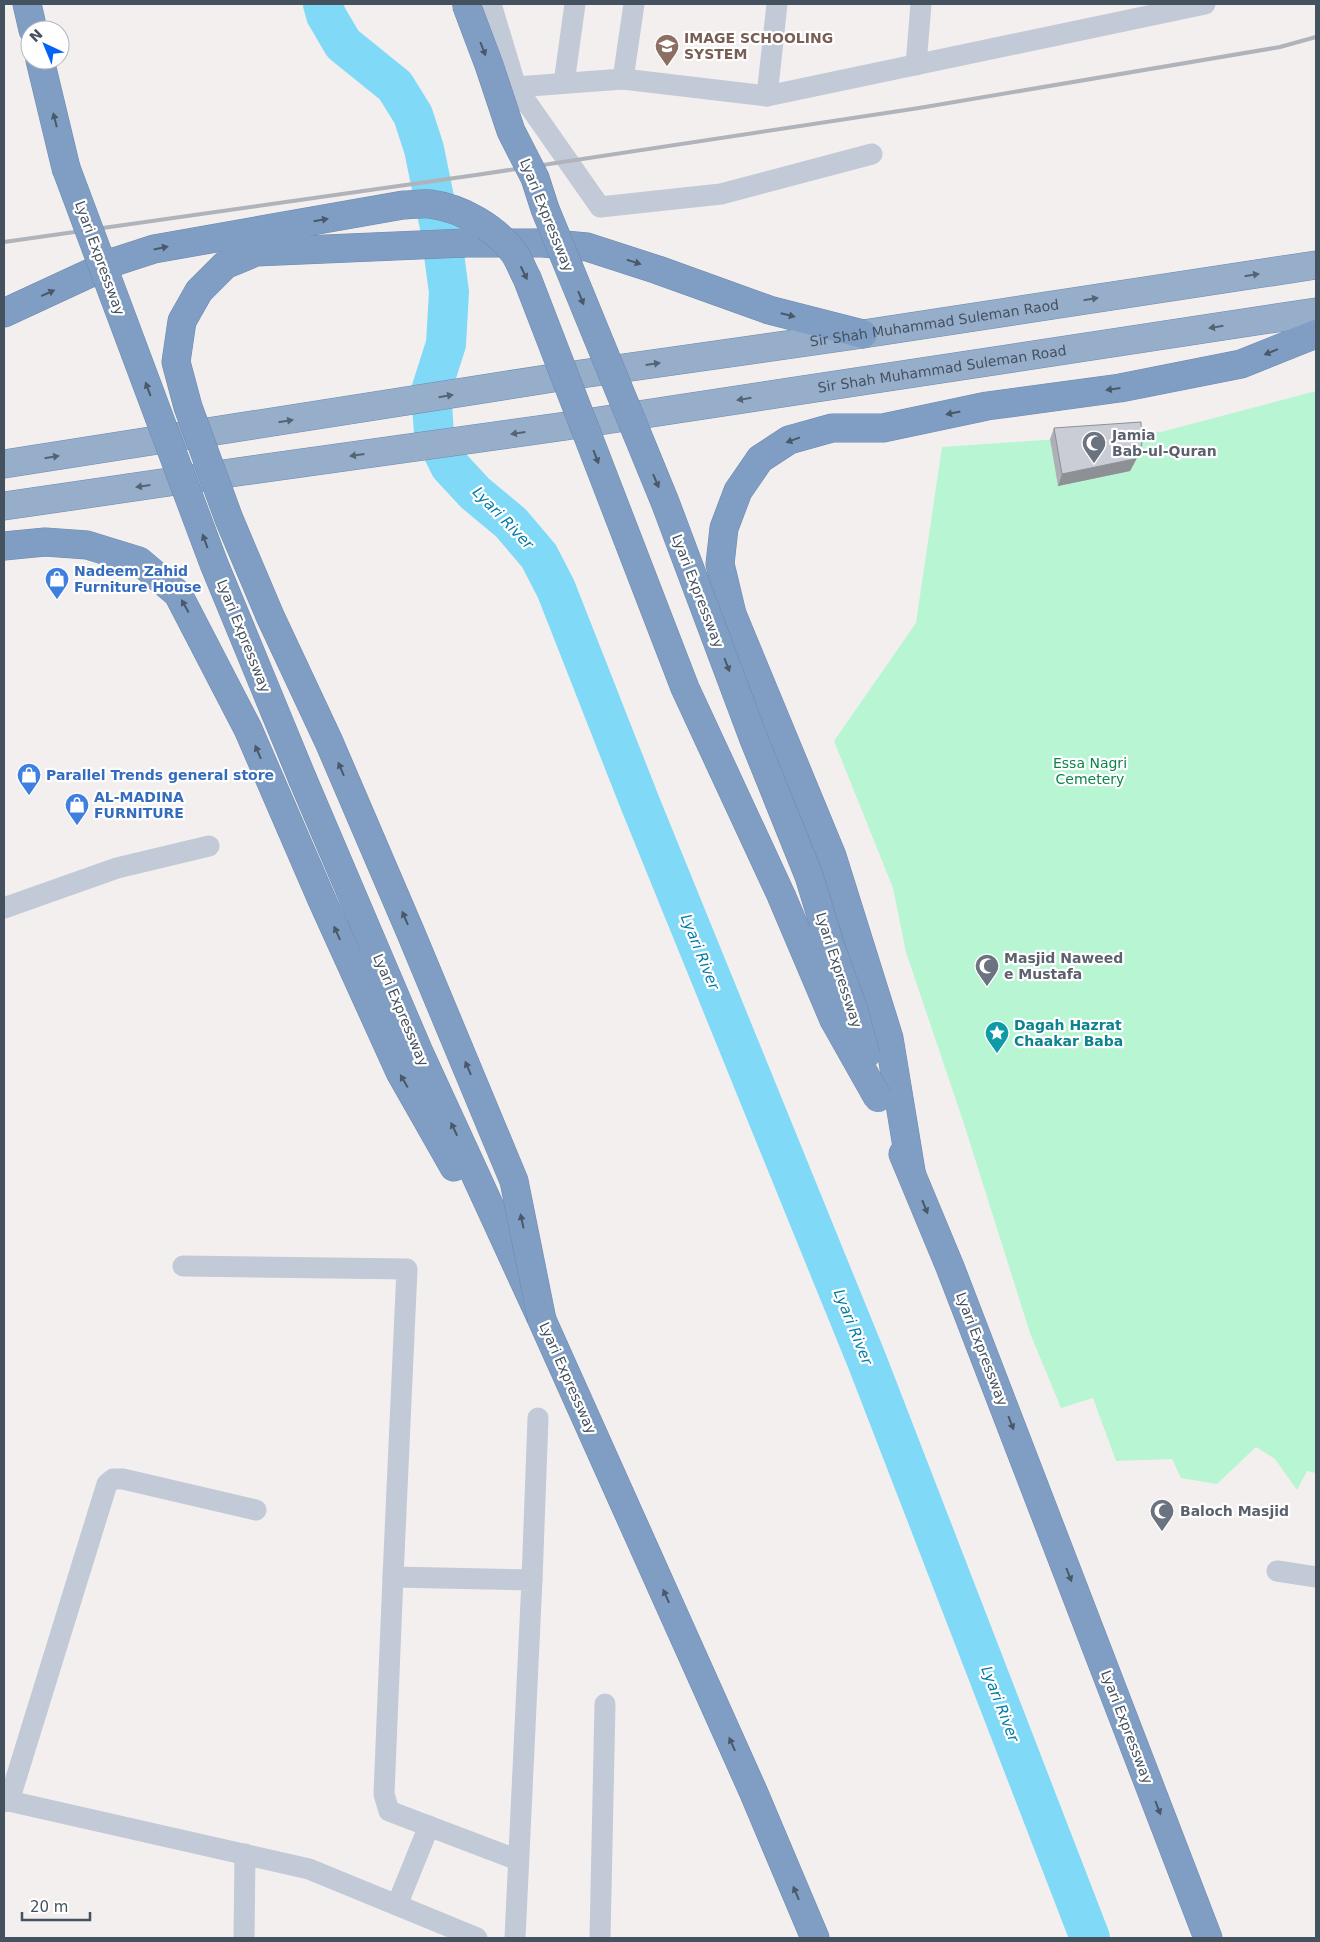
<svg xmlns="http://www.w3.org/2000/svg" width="1320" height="1942" font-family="'DejaVu Sans',sans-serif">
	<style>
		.green { fill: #b8f5d2 }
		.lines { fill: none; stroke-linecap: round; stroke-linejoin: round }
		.river { stroke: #7fd9f7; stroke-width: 40 }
		.trunk-casing { stroke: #6c89b0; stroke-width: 29 }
		.motorway-casing { stroke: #6c89b0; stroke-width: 29 }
		.minor { stroke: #c1cad6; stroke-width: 21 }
		.trunk { stroke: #96aeca; stroke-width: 28 }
		.motorway { stroke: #809ec4; stroke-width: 28 }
		.rail { stroke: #b0b3ba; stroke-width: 4 }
		.motorway-bridge-casing { stroke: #6c89b0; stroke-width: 29; stroke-linecap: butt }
		.motorway-bridge { stroke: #809ec4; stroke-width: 28 }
		.wall { fill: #aeb0b7 }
		.shaded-wall { fill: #8d9095 }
		.building { fill: #cacdd5; stroke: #8d9095 }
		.oneway { fill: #4a5969 }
		.oneway2 { fill: #546474 }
		.labels { text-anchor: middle; stroke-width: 4.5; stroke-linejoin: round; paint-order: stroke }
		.education-label { font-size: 14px; font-weight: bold; fill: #785e54; stroke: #fff; text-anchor: start }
		.street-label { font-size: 14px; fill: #44515f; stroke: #fff }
		.worship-label { font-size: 14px; font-weight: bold; fill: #5b616d; stroke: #fff; text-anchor: start }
		.shop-label { font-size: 14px; font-weight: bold; fill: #366cbe; stroke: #fff; text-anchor: start }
		.park-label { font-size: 14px; fill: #0c844d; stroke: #fff }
		.culture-label { font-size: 14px; font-weight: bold; fill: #0d838f; stroke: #fff; text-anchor: start }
		.water-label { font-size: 15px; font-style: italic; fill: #027ca6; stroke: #fff }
	</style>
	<rect width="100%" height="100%" fill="#f2efee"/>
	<path class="green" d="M 1316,391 L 1316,1473 L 1307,1471 L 1297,1490 L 1275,1459 L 1256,1447 L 1217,1484 L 1181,1478 L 1172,1459 L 1116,1461 L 1093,1398 L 1061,1408 L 1030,1333 L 964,1124 L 906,952 L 893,888 L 834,741 L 916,623 L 942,447 L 1161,432 Z"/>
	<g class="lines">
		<path class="river" d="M 323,4 L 326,15 L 343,44 L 395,86 L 413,115 L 424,149 L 441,232 L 449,292 L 446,344 L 431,391 L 434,433 L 450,466 L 475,493 L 511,523 L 539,556 L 556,589 L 640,803 L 867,1361 L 1090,1938"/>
		<defs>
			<g id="trunk">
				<path id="s1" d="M 4,464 L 553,378 L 863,334 L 1316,265"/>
				<path id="s2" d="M 4,506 L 244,471 L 566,426 L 1316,312"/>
			</g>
			<g id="motorway">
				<path d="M 27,4 L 33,30"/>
				<path d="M 40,60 L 66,168"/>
				<path d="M 465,243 L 543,243 L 587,247 L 658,270 L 769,310 L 863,334"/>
				<path d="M 4,313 L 114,262"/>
				<path d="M 4,546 L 45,542 L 87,545 L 139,561 L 178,594 L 248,729 L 322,900 L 400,1072 L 454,1167"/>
				<path d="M 303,780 L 418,1050 L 542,1320 L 753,1791 L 815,1938"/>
				<path d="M 903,1154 L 950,1267 L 1208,1938"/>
				<path d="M 911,1171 L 889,1038 L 832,856 L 732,614 L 720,564 L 724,528 L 738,491 L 760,459 L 789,440 L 832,428 L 883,428 L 987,406 L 1120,388 L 1241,364 L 1316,334"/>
			</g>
		</defs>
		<use href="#trunk" class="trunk-casing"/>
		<use href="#motorway" class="motorway-casing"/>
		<g class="minor">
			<path d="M 491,4 L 516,87 L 600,207 L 721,194 L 872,154"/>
			<path d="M 916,65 L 921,4"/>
			<path d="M 623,79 L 634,4"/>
			<path d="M 564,83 L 575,4"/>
			<path d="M 516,87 L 623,79 L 767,96 L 1205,4"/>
			<path d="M 767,96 L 777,4"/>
			<path d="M 4,908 L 117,868 L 209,846"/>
			<path d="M 183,1266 L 407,1269 L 393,1577"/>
			<path d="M 1277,1571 L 1316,1577"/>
			<path d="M 532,1580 L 538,1418"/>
			<path d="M 9,1801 L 107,1484 L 113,1479 L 123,1479 L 256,1510"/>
			<path d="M 4,1802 L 9,1801 L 309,1869 L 477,1938"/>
			<path d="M 397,1905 L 429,1826"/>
			<path d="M 244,1938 L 245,1854"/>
			<path d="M 515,1938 L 532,1580 L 393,1577 L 384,1794 L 389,1811 L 518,1860"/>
			<path d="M 600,1938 L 605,1704"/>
		</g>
		<use href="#trunk" class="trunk"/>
		<use href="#motorway" class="motorway"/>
		<path class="rail" d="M 4,242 L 476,175 L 919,108 L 1280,47 L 1316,37"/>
		<defs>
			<g id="motorway-bridge">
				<path d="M 466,4 L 489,65 L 511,131 L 535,178 L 545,209 L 665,502 L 753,737 L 809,876 L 830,945 L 853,1008 L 866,1055"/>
				<path d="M 66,168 L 214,564 L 303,780"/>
				<path d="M 465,243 L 256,252 L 225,265 L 199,291 L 182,321 L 176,362 L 188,407 L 229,519 L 270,616 L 329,742 L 410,931 L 514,1181 L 542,1320"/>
				<path d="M 114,262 L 154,249 L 403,205 C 412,205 422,203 430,204 C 462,208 496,228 515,254 C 520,262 523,271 527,278 L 685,688 L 781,895 L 834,1020 L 878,1098"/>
			</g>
		</defs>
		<use href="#motorway-bridge" class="motorway-bridge-casing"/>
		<use href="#motorway-bridge" class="motorway-bridge"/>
	</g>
	<path class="wall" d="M 1054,428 L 1142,444 L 1138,456 L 1130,471 L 1058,486 L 1050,439 Z"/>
	<path class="shaded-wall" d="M 1142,444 L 1138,456 L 1130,471 L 1058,486 L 1062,474 Z"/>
	<path class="building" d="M 1141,422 L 1142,444 L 1134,459 L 1062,474 L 1054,428 Z"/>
	<defs><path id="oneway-solid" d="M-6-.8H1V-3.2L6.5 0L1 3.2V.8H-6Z" transform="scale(1.25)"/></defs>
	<g class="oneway">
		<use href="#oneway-solid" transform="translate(483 49) rotate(69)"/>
		<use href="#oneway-solid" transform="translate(55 120) rotate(-104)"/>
		<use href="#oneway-solid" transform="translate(321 220) rotate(-10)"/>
		<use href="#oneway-solid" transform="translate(161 248) rotate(-12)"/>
		<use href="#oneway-solid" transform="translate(634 262) rotate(18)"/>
		<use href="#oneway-solid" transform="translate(524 273) rotate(64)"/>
		<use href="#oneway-solid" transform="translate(48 293) rotate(-24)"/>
		<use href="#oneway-solid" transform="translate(581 298) rotate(68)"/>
		<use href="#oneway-solid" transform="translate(788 315) rotate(14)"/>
		<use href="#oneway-solid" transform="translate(1271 352) rotate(158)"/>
		<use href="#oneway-solid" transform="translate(148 389) rotate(-110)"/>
		<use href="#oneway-solid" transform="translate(1113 389) rotate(172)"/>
		<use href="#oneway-solid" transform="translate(953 413) rotate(168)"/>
		<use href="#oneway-solid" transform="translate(793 440) rotate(160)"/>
		<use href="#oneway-solid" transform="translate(596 457) rotate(69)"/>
		<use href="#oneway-solid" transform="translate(656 481) rotate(67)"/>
		<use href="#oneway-solid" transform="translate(205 541) rotate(-110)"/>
		<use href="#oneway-solid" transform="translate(185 606) rotate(-119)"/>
		<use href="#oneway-solid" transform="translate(727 665) rotate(69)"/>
		<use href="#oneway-solid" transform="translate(258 752) rotate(-113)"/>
		<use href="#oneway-solid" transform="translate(341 769) rotate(-113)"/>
		<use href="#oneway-solid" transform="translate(405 918) rotate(-113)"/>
		<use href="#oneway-solid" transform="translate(337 933) rotate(-114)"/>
		<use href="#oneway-solid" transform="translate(468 1068) rotate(-113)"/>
		<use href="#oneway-solid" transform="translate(404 1081) rotate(-120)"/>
		<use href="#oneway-solid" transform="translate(454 1129) rotate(-115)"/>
		<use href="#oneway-solid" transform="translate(925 1207) rotate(68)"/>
		<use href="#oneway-solid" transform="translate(522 1221) rotate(-102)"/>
		<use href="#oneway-solid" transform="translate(1011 1423) rotate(69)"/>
		<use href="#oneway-solid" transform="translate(1069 1575) rotate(69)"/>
		<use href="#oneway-solid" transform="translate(666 1596) rotate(-114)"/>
		<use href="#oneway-solid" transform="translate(732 1744) rotate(-114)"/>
		<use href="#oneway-solid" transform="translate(1158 1808) rotate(69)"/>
		<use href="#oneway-solid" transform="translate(796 1893) rotate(-113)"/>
	</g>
	<g class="oneway2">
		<use href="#oneway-solid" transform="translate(1252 275) rotate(-9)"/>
		<use href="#oneway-solid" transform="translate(1091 299) rotate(-9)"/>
		<use href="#oneway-solid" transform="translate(1216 327) rotate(171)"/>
		<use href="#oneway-solid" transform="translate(653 364) rotate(-8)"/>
		<use href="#oneway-solid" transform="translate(446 396) rotate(-9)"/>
		<use href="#oneway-solid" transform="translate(744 399) rotate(171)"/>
		<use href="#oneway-solid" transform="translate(286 421) rotate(-9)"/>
		<use href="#oneway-solid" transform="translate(518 433) rotate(172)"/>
		<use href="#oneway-solid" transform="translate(357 455) rotate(172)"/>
		<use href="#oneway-solid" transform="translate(52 457) rotate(-9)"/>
		<use href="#oneway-solid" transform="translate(143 486) rotate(172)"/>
	</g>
	<defs>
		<symbol id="school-pin" viewBox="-11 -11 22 30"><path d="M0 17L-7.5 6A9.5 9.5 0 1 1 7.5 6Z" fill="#8d6e63" stroke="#fff"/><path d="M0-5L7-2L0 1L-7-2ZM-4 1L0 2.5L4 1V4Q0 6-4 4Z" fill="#fff"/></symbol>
		<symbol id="mosque-pin" viewBox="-11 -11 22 30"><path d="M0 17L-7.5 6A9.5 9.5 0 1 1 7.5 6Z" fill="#6b7280" stroke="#fff"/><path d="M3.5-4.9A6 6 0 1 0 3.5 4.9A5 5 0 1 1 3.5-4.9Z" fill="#fff"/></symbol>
		<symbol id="shop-pin" viewBox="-11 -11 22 30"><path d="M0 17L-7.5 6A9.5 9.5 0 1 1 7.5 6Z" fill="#3f7fe0" stroke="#fff"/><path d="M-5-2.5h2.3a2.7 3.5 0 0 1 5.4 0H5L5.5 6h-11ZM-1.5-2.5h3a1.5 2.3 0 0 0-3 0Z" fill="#fff"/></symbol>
		<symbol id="sight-pin" viewBox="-11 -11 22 30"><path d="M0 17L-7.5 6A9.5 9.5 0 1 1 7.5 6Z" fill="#0f9aa8" stroke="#fff"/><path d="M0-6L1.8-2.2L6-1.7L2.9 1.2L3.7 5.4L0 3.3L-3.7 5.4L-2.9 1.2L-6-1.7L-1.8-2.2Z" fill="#fff"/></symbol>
	</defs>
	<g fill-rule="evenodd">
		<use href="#school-pin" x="653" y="32" width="28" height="38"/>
		<use href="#mosque-pin" x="1080" y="429" width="28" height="38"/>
		<use href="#shop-pin" x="43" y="565" width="28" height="38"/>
		<use href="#shop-pin" x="15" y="761" width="28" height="38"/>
		<use href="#shop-pin" x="63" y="791" width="28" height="38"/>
		<use href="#mosque-pin" x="973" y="952" width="28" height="38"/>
		<use href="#sight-pin" x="983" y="1019" width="28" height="38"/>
		<use href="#mosque-pin" x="1148" y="1497" width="28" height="38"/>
	</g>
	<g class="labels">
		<g class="education-label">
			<text x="684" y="43">IMAGE SCHOOLING<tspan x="684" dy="16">SYSTEM</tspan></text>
		</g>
		<g class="street-label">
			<text transform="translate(547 215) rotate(68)" y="5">Lyari Expressway</text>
			<text transform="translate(100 258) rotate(70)" y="5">Lyari Expressway</text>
			<text dy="5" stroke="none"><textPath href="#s1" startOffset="941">Sir Shah Muhammad Suleman Raod</textPath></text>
			<text dy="5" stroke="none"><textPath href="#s2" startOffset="948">Sir Shah Muhammad Suleman Road</textPath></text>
			<text transform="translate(698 591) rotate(69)" y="5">Lyari Expressway</text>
			<text transform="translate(244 636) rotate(68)" y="5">Lyari Expressway</text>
			<text transform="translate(839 970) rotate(72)" y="5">Lyari Expressway</text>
			<text transform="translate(401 1010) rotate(67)" y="5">Lyari Expressway</text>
			<text transform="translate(982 1349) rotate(69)" y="5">Lyari Expressway</text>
			<text transform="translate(568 1378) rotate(66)" y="5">Lyari Expressway</text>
			<text transform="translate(1127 1727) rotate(69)" y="5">Lyari Expressway</text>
		</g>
		<g class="worship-label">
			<text x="1112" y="440">Jamia<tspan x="1112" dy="16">Bab-ul-Quran</tspan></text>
			<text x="1004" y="963">Masjid Naweed<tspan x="1004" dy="16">e Mustafa</tspan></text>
			<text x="1180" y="1516">Baloch Masjid</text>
		</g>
		<g class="shop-label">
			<text x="74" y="576">Nadeem Zahid<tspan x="74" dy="16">Furniture House</tspan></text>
			<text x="46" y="780">Parallel Trends general store</text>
			<text x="94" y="802">AL-MADINA<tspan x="94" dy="16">FURNITURE</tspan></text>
		</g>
		<g class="park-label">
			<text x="1090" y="768">Essa Nagri<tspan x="1090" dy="16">Cemetery</tspan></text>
		</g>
		<g class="culture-label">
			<text x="1014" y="1030">Dagah Hazrat<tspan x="1014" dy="16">Chaakar Baba</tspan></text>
		</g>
		<g class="water-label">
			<text transform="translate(503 518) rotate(46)" y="5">Lyari River</text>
			<text transform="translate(700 952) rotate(68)" y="5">Lyari River</text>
			<text transform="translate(853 1327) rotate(68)" y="5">Lyari River</text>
			<text transform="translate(1000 1704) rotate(69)" y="5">Lyari River</text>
		</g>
	</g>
	<rect width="1320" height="1942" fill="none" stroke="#44515f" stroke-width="10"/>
	<g transform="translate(45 45) rotate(316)"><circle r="24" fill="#ffffff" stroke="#b4b9bf"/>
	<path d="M0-4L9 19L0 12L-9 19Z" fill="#0363f7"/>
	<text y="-8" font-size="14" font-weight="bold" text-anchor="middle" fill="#44515f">N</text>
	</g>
	<path d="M22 1912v8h68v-8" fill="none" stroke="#44515f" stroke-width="2.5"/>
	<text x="30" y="1912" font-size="15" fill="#44515f" stroke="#ffffff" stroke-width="4" paint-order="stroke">20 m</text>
</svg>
